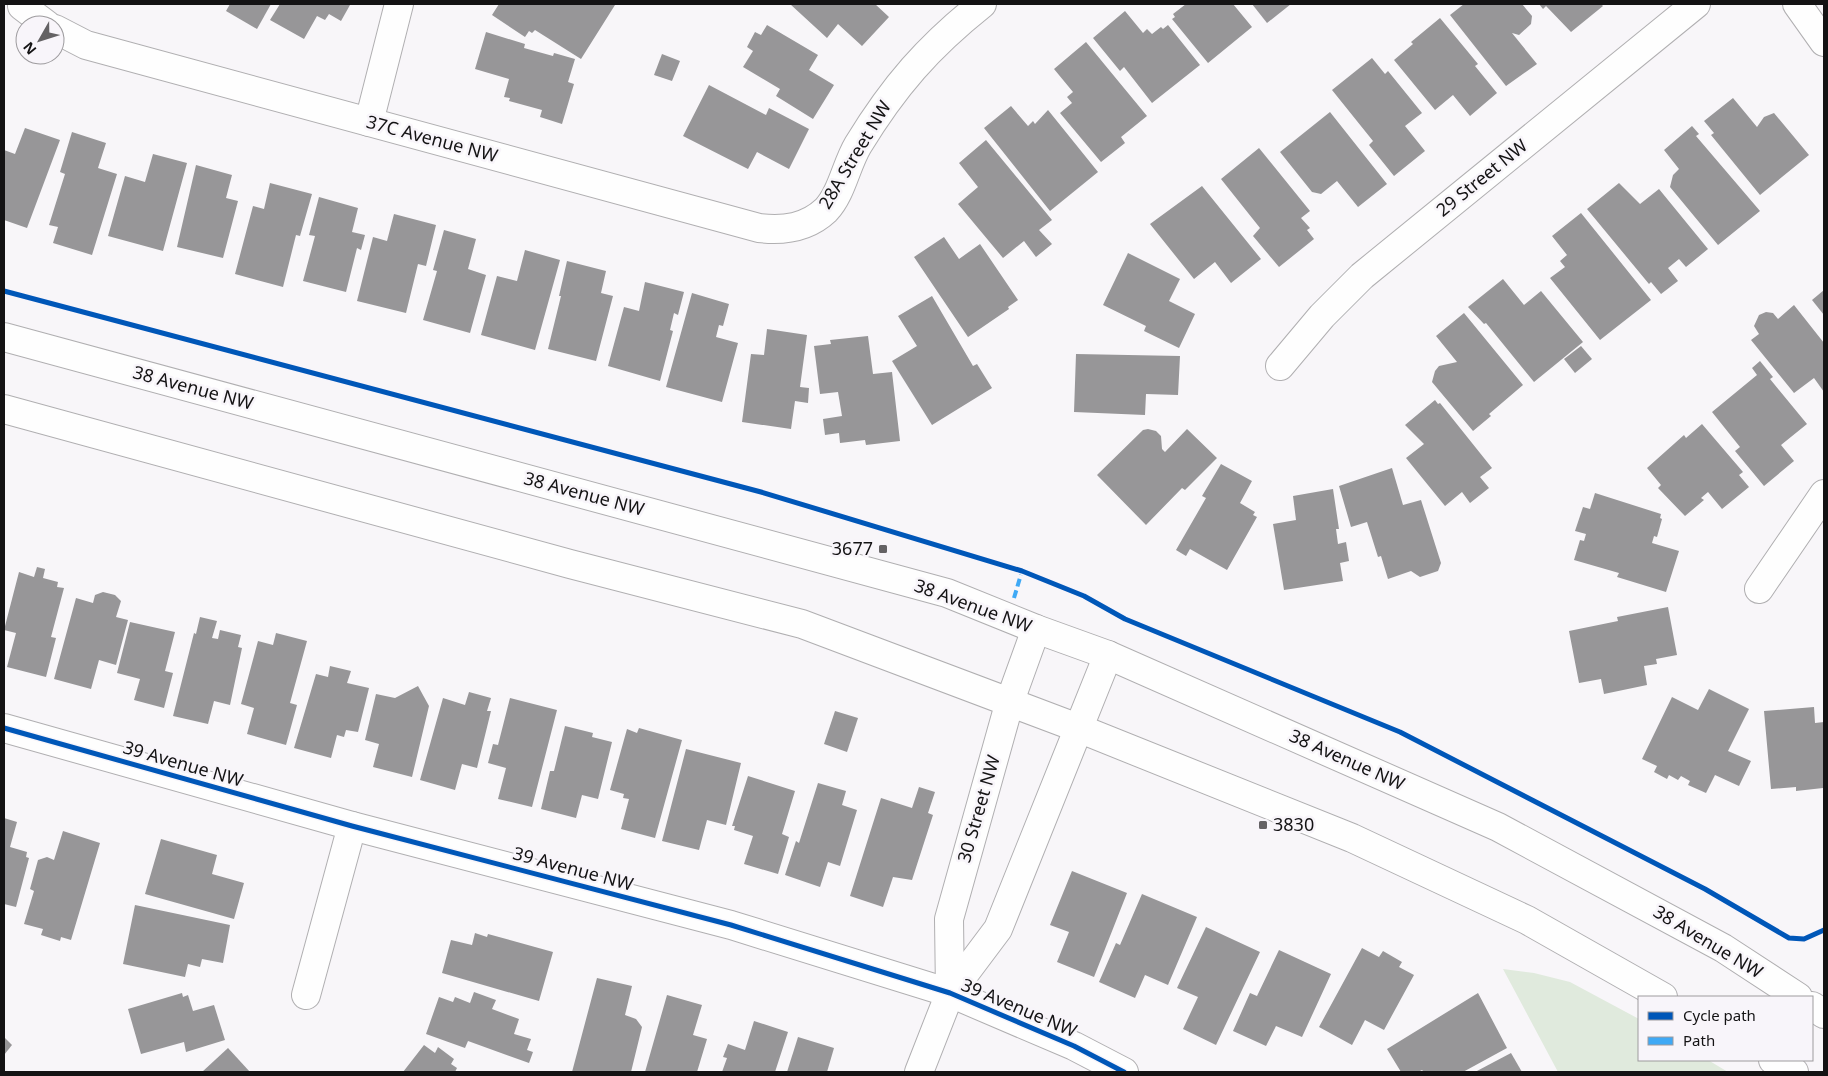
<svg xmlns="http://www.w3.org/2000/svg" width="1828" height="1076" font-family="'Noto Sans',sans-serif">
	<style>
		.green { fill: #e0eadd }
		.building { fill: #979698 }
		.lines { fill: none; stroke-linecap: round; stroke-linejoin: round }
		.minor-casing { stroke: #b0afb1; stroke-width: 30 }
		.major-casing { stroke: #b0afb1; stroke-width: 30 }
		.minor { stroke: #fefefe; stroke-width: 28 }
		.major { stroke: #fefefe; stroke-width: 28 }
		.quiet { stroke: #3fa9f5; stroke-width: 4; stroke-dasharray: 8 4; stroke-linecap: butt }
		.cycleway-casing { stroke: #f8f5fa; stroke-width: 8 }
		.cycleway { stroke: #0057b8; stroke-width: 5 }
		.poi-dot { fill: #646264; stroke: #f8f5fa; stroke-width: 2 }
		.labels { text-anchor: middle; stroke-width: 5; stroke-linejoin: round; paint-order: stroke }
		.street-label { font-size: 18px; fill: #141314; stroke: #f8f5fa }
		.poi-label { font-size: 18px; fill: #141314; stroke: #f8f5fa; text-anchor: end }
	</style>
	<rect width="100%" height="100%" fill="#f8f6f9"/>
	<path class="green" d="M 1503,969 L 1534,973 L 1570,982 L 1639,1019 L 1639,1060 L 1708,1060 L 1728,1072 L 1558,1072 Z"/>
	<g class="building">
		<path d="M 230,4 L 271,4 L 257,29 L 226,11 Z"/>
		<path d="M 280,4 L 348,4 L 350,5 L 341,21 L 329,14 L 325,20 L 317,16 L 304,39 L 270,20 Z"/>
		<path d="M 499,4 L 613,4 L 615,5 L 581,59 L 535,30 L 532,33 L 529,31 L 525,37 L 492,15 Z"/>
		<path d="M 790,4 L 875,4 L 889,17 L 862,46 L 838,24 L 827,38 Z"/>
		<path d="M 1186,4 L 1233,4 L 1252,27 L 1208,63 L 1172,19 L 1175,17 L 1173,14 Z"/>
		<path d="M 1252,4 L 1291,4 L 1267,23 Z"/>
		<path d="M 1464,4 L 1522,4 L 1532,16 L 1531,24 L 1519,35 L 1512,33 L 1537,64 L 1506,86 L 1450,15 Z"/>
		<path d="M 1539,4 L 1601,4 L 1603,6 L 1571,32 L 1546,6 L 1543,9 Z"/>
		<path d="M 1125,11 L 1143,33 L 1147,29 L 1152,34 L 1161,27 L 1163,29 L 1168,25 L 1200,65 L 1152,103 L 1124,67 L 1120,71 L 1093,38 Z"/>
		<path d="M 1440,18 L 1478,64 L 1475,66 L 1497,93 L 1470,116 L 1453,95 L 1435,110 L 1394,60 L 1413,44 L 1411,42 Z"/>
		<path d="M 767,25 L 818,55 L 809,70 L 834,85 L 813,119 L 776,96 L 780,89 L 743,67 L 753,51 L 747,47 L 755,32 L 761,35 Z"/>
		<path d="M 486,32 L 525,44 L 524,48 L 553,56 L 554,53 L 575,59 L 568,82 L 574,84 L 562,124 L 540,117 L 542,110 L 509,101 L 510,98 L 504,97 L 509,79 L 475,69 Z"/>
		<path d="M 1086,42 L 1147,116 L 1121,137 L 1125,143 L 1101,162 L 1060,113 L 1072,103 L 1067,97 L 1073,92 L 1054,69 Z"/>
		<path d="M 662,54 L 680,61 L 672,81 L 654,75 Z"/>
		<path d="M 1372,58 L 1385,74 L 1388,71 L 1422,113 L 1405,126 L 1425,151 L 1394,176 L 1369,145 L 1373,141 L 1332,90 Z"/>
		<path d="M 709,85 L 766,115 L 769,108 L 809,129 L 789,169 L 757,152 L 748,169 L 683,136 Z"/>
		<path d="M 1733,98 L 1757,127 L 1764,117 L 1774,113 L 1809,155 L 1760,195 L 1711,135 L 1714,133 L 1704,121 Z"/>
		<path d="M 1011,106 L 1028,126 L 1033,121 L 1035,124 L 1048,110 L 1098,172 L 1050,211 L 984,128 Z"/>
		<path d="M 1330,112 L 1387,184 L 1358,207 L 1337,181 L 1321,194 L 1312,192 L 1280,152 Z"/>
		<path d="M 1692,126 L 1699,134 L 1696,136 L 1760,211 L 1718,245 L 1670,187 L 1673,175 L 1679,169 L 1664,150 Z"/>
		<path d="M 25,128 L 60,140 L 27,228 L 4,220 L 4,150 L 15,154 Z"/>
		<path d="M 72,132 L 106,143 L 98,168 L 117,174 L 92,255 L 53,243 L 58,227 L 49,225 L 65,174 L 60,172 Z"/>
		<path d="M 986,140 L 1052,220 L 1039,230 L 1052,244 L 1036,257 L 1024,241 L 1003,258 L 958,204 L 978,187 L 959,163 Z"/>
		<path d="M 1259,148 L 1310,211 L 1301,218 L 1310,228 L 1307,230 L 1314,239 L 1279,267 L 1253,236 L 1260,228 L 1221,179 Z"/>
		<path d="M 153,154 L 187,163 L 163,251 L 108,236 L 125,176 L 145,182 Z"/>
		<path d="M 196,165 L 232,175 L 226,198 L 238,201 L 223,258 L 177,247 Z"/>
		<path d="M 270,183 L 312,194 L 300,236 L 296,235 L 283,287 L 235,274 L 253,206 L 264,209 Z"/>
		<path d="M 1619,183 L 1640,204 L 1659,189 L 1708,249 L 1686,267 L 1679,259 L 1668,268 L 1678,281 L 1661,294 L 1651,282 L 1649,284 L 1587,209 Z"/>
		<path d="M 1202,186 L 1261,259 L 1231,283 L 1215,262 L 1194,279 L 1150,224 Z"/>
		<path d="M 319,197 L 358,208 L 352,232 L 365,235 L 361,250 L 357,248 L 346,292 L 303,281 L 315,236 L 309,235 Z"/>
		<path d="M 1581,213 L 1651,300 L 1600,340 L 1550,278 L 1565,267 L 1560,261 L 1567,255 L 1552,236 Z"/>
		<path d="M 394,214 L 436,225 L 426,266 L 418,264 L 406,313 L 357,301 L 373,237 L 387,241 Z"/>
		<path d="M 444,230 L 476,239 L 468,269 L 486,275 L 470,333 L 423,320 L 437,271 L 433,270 Z"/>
		<path d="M 944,237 L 959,259 L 980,244 L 1018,300 L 1008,307 L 1009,309 L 968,337 L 914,257 Z"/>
		<path d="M 525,250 L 560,260 L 535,350 L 481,335 L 497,276 L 517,281 Z"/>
		<path d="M 1128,253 L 1180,279 L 1169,301 L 1195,314 L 1179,348 L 1144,331 L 1146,326 L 1103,305 Z"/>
		<path d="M 567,261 L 606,271 L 601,293 L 613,296 L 596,361 L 548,349 L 561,296 L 559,296 Z"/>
		<path d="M 1503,279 L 1524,305 L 1541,291 L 1583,342 L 1534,382 L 1486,323 L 1484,324 L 1468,307 Z"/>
		<path d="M 645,282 L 684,292 L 678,315 L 674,313 L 670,330 L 673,331 L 660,381 L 608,366 L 624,307 L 639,311 Z"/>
		<path d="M 1824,290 L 1824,315 L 1812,300 Z"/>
		<path d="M 692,293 L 729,304 L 723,326 L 719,325 L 716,337 L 738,343 L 722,402 L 666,387 Z"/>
		<path d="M 932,296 L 973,366 L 977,364 L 992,388 L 932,425 L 892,361 L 917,346 L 898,316 Z"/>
		<path d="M 1794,305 L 1824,343 L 1824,392 L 1814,378 L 1794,393 L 1751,340 L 1759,334 L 1754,326 L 1759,315 L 1766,312 L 1773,313 L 1778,319 Z"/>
		<path d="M 1464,313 L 1523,385 L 1489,414 L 1491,416 L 1473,431 L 1432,382 L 1435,371 L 1439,366 L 1457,362 L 1436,336 Z"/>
		<path d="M 767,329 L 807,335 L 800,387 L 809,388 L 808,403 L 795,401 L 791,429 L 742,422 L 751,354 L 764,355 Z"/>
		<path d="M 868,336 L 873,374 L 892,372 L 900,441 L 866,445 L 865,440 L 840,443 L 839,433 L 825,435 L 823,419 L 842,416 L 838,392 L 820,394 L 814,346 L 831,344 L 830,340 Z"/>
		<path d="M 1581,346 L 1592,359 L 1575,373 L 1564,359 Z"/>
		<path d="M 1076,354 L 1180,356 L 1178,395 L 1146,394 L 1145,415 L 1074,412 Z"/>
		<path d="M 1760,361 L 1773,377 L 1770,379 L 1807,424 L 1781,445 L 1794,461 L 1764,486 L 1735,451 L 1740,447 L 1712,412 L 1757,375 L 1752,368 Z"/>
		<path d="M 1435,400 L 1438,404 L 1440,403 L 1492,468 L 1480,477 L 1489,488 L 1470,503 L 1462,492 L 1445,506 L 1406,458 L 1424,444 L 1405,425 Z"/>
		<path d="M 1702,424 L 1743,472 L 1739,475 L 1749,487 L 1722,509 L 1708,492 L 1701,498 L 1704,500 L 1685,516 L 1658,488 L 1661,485 L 1647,468 L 1684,435 L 1686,438 Z"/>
		<path d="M 1148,429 L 1156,431 L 1161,436 L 1162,449 L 1165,452 L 1187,429 L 1217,458 L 1185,490 L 1182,488 L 1146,525 L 1097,475 L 1143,430 Z"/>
		<path d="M 1221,464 L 1252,481 L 1240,503 L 1255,512 L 1253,515 L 1257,517 L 1227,570 L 1190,549 L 1186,556 L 1176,550 L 1206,498 L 1202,496 Z"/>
		<path d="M 1392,468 L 1403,505 L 1421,500 L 1441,563 L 1438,571 L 1420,577 L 1411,571 L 1388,579 L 1381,556 L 1378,557 L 1367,522 L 1351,527 L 1339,486 Z"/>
		<path d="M 1333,489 L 1339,529 L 1336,529 L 1338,544 L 1346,542 L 1349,561 L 1340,563 L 1343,581 L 1284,590 L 1273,524 L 1296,520 L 1293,496 Z"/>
		<path d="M 1595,493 L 1661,514 L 1660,518 L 1662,519 L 1657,537 L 1654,536 L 1652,543 L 1679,551 L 1666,592 L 1617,577 L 1619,573 L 1574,560 L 1580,540 L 1584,541 L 1586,534 L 1575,531 L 1583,507 L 1590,509 Z"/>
		<path d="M 37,567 L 45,569 L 43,578 L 58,582 L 57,587 L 64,588 L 51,637 L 56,638 L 46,677 L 7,667 L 16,633 L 4,630 L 19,572 L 34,577 Z"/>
		<path d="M 103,592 L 115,595 L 121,601 L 116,617 L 128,620 L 116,665 L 99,660 L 91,689 L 54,679 L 76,598 L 93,603 L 95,595 Z"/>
		<path d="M 1668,607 L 1677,655 L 1656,659 L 1657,664 L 1644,666 L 1647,685 L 1604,694 L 1601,679 L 1579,683 L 1569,631 L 1618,621 L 1617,617 Z"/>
		<path d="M 200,617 L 217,621 L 212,638 L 218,639 L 220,630 L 241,635 L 238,647 L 242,648 L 230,705 L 214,701 L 208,724 L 173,716 L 194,633 L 196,634 Z"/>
		<path d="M 130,622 L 175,632 L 165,671 L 173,673 L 164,708 L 134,700 L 140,679 L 117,673 Z"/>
		<path d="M 276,633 L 307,641 L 290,703 L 297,705 L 286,745 L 247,734 L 254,708 L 241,704 L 258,641 L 273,645 Z"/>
		<path d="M 330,666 L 351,671 L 347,683 L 369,688 L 358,732 L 346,730 L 344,737 L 337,735 L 331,758 L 294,748 L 316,674 L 328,677 Z"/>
		<path d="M 418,686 L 429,706 L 412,777 L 373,767 L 379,744 L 365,740 L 376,694 L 395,698 Z"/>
		<path d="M 1709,689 L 1749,709 L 1728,751 L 1751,761 L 1739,786 L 1715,775 L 1706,793 L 1688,785 L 1690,781 L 1681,776 L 1678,780 L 1669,775 L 1667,779 L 1654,772 L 1657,766 L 1642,759 L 1672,697 L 1698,710 Z"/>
		<path d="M 469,692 L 491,698 L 487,711 L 491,711 L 477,768 L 462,764 L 455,790 L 420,780 L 443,698 L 465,705 Z"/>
		<path d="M 510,698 L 557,710 L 532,807 L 498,799 L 506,768 L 488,763 L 493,744 L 498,745 Z"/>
		<path d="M 1814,707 L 1815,723 L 1824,722 L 1823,788 L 1796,791 L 1796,787 L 1771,789 L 1764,711 Z"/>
		<path d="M 835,711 L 858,718 L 847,752 L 824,744 Z"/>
		<path d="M 565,726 L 593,733 L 592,737 L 612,742 L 598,799 L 582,795 L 576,818 L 541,809 L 550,771 L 554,771 Z"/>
		<path d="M 639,728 L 682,740 L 655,838 L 621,829 L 629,799 L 623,798 L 624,794 L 610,790 L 627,729 L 637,733 Z"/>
		<path d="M 686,749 L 741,763 L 726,825 L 707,820 L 699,850 L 662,841 Z"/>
		<path d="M 748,776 L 795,791 L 782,834 L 789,837 L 778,874 L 744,864 L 753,836 L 734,830 L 735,826 L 732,826 Z"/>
		<path d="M 818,783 L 846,791 L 842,805 L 857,810 L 840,866 L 828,862 L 820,887 L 785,875 L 796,841 L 799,843 Z"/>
		<path d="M 919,787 L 935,792 L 928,813 L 933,815 L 912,880 L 893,877 L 883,907 L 850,896 L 881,798 L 912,808 Z"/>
		<path d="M 4,818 L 17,822 L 10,847 L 27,852 L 26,857 L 29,858 L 16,907 L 4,904 Z"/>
		<path d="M 63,831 L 100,843 L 71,940 L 61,937 L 60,941 L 41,935 L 43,929 L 24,924 L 34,891 L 30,889 L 38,860 L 47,857 L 54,860 Z"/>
		<path d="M 161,839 L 217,855 L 212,874 L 244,883 L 234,919 L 145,894 Z"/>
		<path d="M 1072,871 L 1127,893 L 1094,977 L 1057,962 L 1069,932 L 1050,925 Z"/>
		<path d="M 1142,894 L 1197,917 L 1168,985 L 1145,975 L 1135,998 L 1099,982 L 1116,943 L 1120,945 Z"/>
		<path d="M 135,905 L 230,925 L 223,963 L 202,959 L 200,967 L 188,964 L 185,977 L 123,964 Z"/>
		<path d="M 1206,927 L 1260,952 L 1216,1045 L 1183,1029 L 1198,997 L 1177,988 Z"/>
		<path d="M 475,933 L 487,937 L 488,934 L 553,952 L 539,1001 L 442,973 L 451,940 L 472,945 Z"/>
		<path d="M 1362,948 L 1379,957 L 1383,951 L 1402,962 L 1399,967 L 1414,975 L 1384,1030 L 1365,1020 L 1352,1045 L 1319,1027 Z"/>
		<path d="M 1279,950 L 1331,974 L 1302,1037 L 1276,1026 L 1266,1046 L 1233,1031 L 1250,993 L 1257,996 Z"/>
		<path d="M 597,978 L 632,986 L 625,1015 L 636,1019 L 642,1027 L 631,1072 L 572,1072 Z"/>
		<path d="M 474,992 L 496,1000 L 492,1009 L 519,1019 L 514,1034 L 531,1039 L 527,1050 L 533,1052 L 529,1063 L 468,1041 L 465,1048 L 426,1034 L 439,997 L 453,1002 L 455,997 L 470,1003 Z"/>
		<path d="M 182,993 L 183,997 L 188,995 L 193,1011 L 214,1005 L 225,1040 L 186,1052 L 184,1042 L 141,1054 L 128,1009 Z"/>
		<path d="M 1478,993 L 1507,1048 L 1463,1072 L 1424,1072 L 1422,1070 L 1418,1072 L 1401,1072 L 1387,1049 Z"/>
		<path d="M 667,995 L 702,1005 L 693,1035 L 707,1039 L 697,1072 L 645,1072 Z"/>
		<path d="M 754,1021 L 788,1032 L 775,1072 L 722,1072 L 727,1058 L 723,1057 L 728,1044 L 745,1050 Z"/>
		<path d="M 4,1037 L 12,1045 L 4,1055 Z"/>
		<path d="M 798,1037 L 834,1048 L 827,1072 L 787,1072 Z"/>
		<path d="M 424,1045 L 435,1053 L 438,1047 L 454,1059 L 451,1064 L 457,1068 L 455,1072 L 403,1072 Z"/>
		<path d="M 228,1048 L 250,1072 L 202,1072 Z"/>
		<path d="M 1511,1053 L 1522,1072 L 1475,1072 Z"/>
	</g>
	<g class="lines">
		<defs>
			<g id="minor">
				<path d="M 1797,4 L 1824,42"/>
				<path d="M 22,6 L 47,25"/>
				<path d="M 55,29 L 86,45 L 759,228 C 784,231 807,228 826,210 C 842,193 846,165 858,145 C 894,86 928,47 982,4"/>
				<path d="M 369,122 L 399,4"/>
				<path d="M 1280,366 L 1322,316 L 1362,276 L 1696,4"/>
				<path d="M 1759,589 L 1824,494"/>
				<path d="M 4,728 L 352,826 L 731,925 L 950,993 L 1074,1046 L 1124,1072"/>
				<path d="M 950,993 L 949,919 L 1010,701 L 1036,629"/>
				<path d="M 306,995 L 352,826"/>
				<path d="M 919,1072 L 950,993 L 998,929 L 1108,655"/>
			</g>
			<g id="major">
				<path d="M 4,337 L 947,593 L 1036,629 L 1108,655 L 1498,827 L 1723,948 L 1798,997"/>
				<path d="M 4,409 L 570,564 L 802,624 L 1078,728 L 1352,838 L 1527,920 L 1663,997"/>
				<path d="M 1812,1006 L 1824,1014"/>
				<path d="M 1773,1060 L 1794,1072"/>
			</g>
		</defs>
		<use href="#minor" class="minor-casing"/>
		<use href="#major" class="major-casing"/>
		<use href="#minor" class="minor"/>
		<use href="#major" class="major"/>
		<path class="quiet" d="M 1014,598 L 1022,571"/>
		<defs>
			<g id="cycleway">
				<path d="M 4,291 L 761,492 L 1022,571 L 1084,596 L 1125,619 L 1400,732 L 1705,889 L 1789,938 L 1804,939 L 1824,930"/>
				<path d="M 4,728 L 352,826 L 731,925 L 950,993 L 1074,1046 L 1124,1072"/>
			</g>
		</defs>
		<use href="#cycleway" class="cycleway-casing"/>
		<use href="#cycleway" class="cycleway"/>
	</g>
	<g class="poi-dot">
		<rect x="878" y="544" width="10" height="10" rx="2.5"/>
		<rect x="1258" y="820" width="10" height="10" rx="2.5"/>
	</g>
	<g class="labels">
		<g class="street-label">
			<text transform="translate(432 139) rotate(15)" y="6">37C Avenue NW</text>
			<text transform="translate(855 155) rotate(-59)" y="6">28A Street NW</text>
			<text transform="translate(1482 178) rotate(-39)" y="6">29 Street NW</text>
			<text transform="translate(193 388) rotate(15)" y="6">38 Avenue NW</text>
			<text transform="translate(584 494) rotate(15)" y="6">38 Avenue NW</text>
			<text transform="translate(973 606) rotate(20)" y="6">38 Avenue NW</text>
			<text transform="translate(1347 760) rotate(24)" y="6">38 Avenue NW</text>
			<text transform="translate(183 764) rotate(16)" y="6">39 Avenue NW</text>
			<text transform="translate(979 809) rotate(-74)" y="6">30 Street NW</text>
			<text transform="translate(573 869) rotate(15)" y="6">39 Avenue NW</text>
			<text transform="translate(1708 942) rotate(31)" y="6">38 Avenue NW</text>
			<text transform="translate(1019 1008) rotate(23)" y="6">39 Avenue NW</text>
		</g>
		<g class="poi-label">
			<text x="873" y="555">3677</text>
			<text x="1273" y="831" text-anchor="start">3830</text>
		</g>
	</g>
	<rect width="1828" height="1076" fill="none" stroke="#141314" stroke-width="10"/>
	<rect x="1638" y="996" width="175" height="65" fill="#f8f5fa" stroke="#9d9b9e"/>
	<rect x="1648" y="1012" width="25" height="8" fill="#0057b8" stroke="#9d9b9e"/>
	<text x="1683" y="1021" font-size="15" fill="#141314">Cycle path</text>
	<rect x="1648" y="1037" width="25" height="8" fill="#3fa9f5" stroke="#9d9b9e"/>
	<text x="1683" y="1046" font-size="15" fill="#141314">Path</text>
	<g transform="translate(40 40) rotate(231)"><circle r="24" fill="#f8f5fa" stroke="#9d9b9e"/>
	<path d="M0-4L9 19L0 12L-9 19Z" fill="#646264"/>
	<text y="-8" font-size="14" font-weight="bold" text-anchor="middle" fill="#141314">N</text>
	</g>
</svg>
